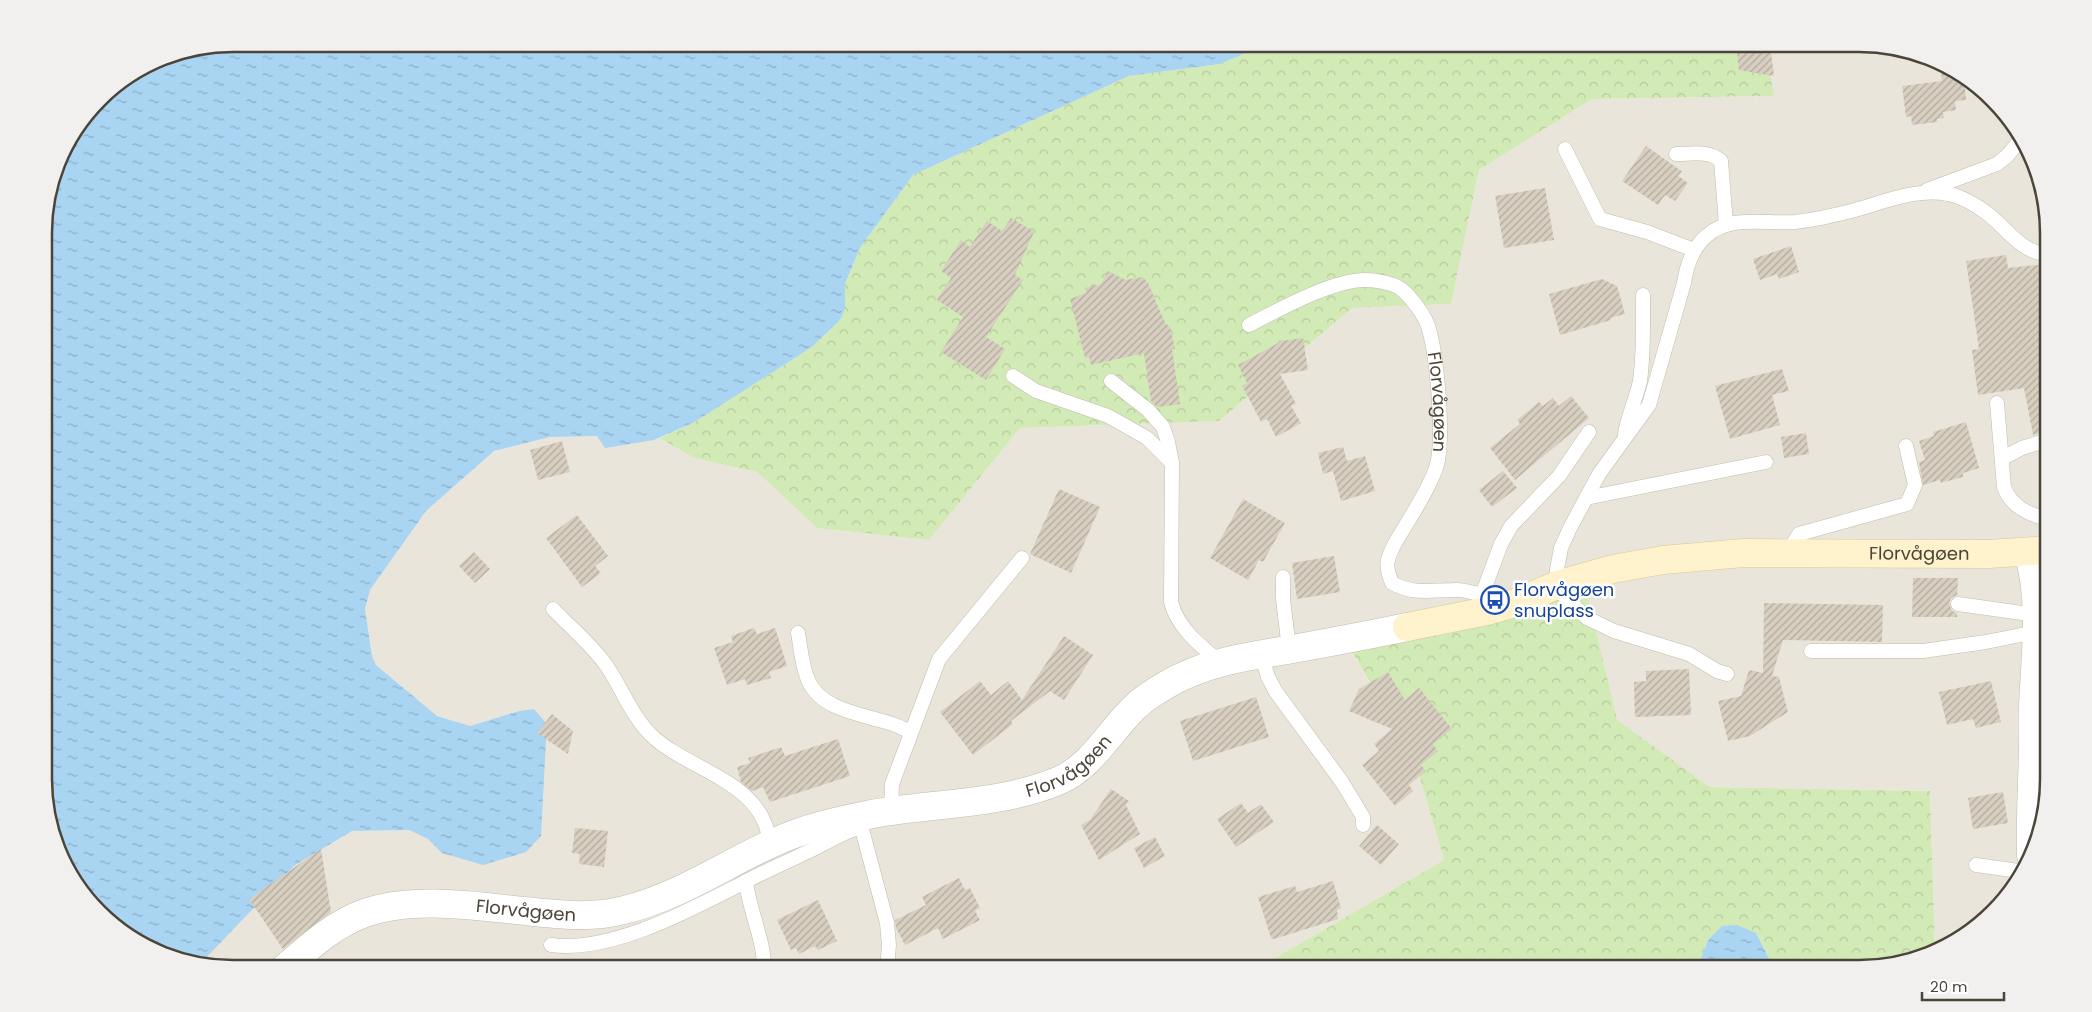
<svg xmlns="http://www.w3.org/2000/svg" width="2092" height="1012" font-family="Poppins,sans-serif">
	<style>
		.residential { fill: #eae5da }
		.forest { fill: url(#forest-crowns) }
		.water { fill: url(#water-ripples) }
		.building { fill: url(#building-hatch) }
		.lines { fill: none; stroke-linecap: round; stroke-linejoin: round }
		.service-casing { stroke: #c2bbae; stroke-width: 15 }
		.minor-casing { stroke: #c2bbae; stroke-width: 29 }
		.tertiary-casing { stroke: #c2bbae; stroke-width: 29 }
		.secondary-casing { stroke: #d6c79b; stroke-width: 29 }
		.service { stroke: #fff; stroke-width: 14 }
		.minor { stroke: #fff; stroke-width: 28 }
		.tertiary { stroke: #fff; stroke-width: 28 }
		.secondary { stroke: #fff3cd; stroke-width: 28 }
		.labels { text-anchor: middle; stroke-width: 5; stroke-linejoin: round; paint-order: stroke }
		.street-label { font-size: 18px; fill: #4b4439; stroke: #fff }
		.transit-label { font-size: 18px; fill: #164399; stroke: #fff; text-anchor: start }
		.rim { fill: none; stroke: #4b4439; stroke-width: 2.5 }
	</style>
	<defs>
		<pattern id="forest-crowns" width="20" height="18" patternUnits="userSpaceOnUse" patternTransform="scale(1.25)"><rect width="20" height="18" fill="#d2eab5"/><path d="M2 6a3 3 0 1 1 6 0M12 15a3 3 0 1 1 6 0" fill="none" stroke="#b6ca9c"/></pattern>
		<pattern id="water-ripples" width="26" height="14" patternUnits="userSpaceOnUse" patternTransform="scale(1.25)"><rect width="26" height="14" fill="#a9d4f2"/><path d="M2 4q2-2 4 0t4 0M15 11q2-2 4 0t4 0" fill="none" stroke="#8caec5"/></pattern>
		<pattern id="building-hatch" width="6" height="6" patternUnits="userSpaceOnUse" patternTransform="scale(1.25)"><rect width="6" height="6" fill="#d8cfc1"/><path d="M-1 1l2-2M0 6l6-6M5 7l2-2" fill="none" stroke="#b1aa9e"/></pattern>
	</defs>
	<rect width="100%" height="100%" fill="#f6f3ec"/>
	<path class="residential" d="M 1765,44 L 1858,44 L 1931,58 L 1974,83 L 2009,118 L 2034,161 L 2047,209 L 2048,778 L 2034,851 L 2009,894 L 1964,936 L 1935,951 L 1930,791 L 1710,787 L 1616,720 L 1587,593 L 1340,632 L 1415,761 L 1444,860 L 1258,968 L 234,968 L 202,962 L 294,866 L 352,831 L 409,830 L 428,839 L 442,853 L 519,711 L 470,726 L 437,716 L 376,665 L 372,656 L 365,609 L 370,590 L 426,511 L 494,451 L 550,437 L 598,436 L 654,440 L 660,438 L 694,458 L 757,472 L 817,528 L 929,540 L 1020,428 L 1219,421 L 1352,308 L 1451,304 L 1479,170 L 1592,99 L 1774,96 Z"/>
	<g class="forest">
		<path d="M 1267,44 L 1765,44 L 1774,96 L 1592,99 L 1479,170 L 1451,304 L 1352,308 L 1219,421 L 1020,428 L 929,540 L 817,528 L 757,472 L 694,458 L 660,438 L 693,423 L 812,347 L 840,320 L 845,309 L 845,284 L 860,248 L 913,175 L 1129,76 L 1220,64 Z"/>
		<path d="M 1587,593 L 1617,720 L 1710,787 L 1930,791 L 1935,951 C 1886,975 1827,968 1774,968 L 1756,933 L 1708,940 L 1697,968 L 1258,968 L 1444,860 L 1415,761 L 1340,631 Z"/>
	</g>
	<g class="water">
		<path d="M 234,44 L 1267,44 L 1220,64 L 1129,76 L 913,175 L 860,248 L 845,284 L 845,309 L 840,320 L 812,347 L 693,423 L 654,440 L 605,448 L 597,436 L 550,437 L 494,451 L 426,511 L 370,590 L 365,609 L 372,656 L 376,665 L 437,716 L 470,726 L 519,711 L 534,709 L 546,723 L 546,740 L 541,836 L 526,852 L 483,865 L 442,853 L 428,839 L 409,830 L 352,831 L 294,866 L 202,962 L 161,954 L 118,929 L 83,894 L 58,851 L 45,803 L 44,221 L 63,150 L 108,91 L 161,58 Z"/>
		<path d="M 1737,925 L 1756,933 L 1774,968 L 1697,968 L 1708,940 L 1722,926 Z"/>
	</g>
	<g class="building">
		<path d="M 1736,44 L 1770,44 L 1774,76 L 1739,70 Z"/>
		<path d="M 1940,63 L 1964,77 L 1966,100 L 1955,101 L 1956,110 L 1943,112 L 1944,118 L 1937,119 L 1937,122 L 1912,125 L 1911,116 L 1906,117 L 1902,86 L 1942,81 Z"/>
		<path d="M 1646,146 L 1680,170 L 1682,171 L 1678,176 L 1688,183 L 1675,201 L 1665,195 L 1658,205 L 1622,181 Z"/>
		<path d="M 1545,188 L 1554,240 L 1504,248 L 1495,196 Z"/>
		<path d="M 1011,218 L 1034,232 L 1015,275 L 1023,280 L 986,337 L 1005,349 L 986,380 L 941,352 L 963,317 L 937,300 L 951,278 L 941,271 L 961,240 L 970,247 L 987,221 L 1002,231 Z"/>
		<path d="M 1791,246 L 1799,272 L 1779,279 L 1777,274 L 1760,280 L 1753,259 Z"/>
		<path d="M 2006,255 L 2008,268 L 2047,264 L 2047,431 L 2033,435 L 2024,388 L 1978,395 L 1972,350 L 1979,349 L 1966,261 Z"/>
		<path d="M 1108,271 L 1125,280 L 1143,277 L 1148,283 L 1165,323 L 1170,327 L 1175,349 L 1172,349 L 1180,404 L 1157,407 L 1151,401 L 1144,353 L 1091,365 L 1089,357 L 1085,358 L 1070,299 L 1086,293 L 1085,288 L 1101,284 Z"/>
		<path d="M 1602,279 L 1617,286 L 1625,314 L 1610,318 L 1611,320 L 1560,335 L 1549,294 Z"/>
		<path d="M 1303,338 L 1308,370 L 1280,374 L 1296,404 L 1291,406 L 1301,423 L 1276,437 L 1267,419 L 1261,422 L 1245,391 L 1242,386 L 1247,383 L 1238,365 L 1282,341 Z"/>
		<path d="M 1782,369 L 1789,391 L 1772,395 L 1780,425 L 1730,439 L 1715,386 Z"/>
		<path d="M 1571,396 L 1589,418 L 1515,480 L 1490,448 L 1520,424 L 1517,420 L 1539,402 L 1543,406 L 1553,398 L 1559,406 Z"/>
		<path d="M 1966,422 L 1979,468 L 1963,473 L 1963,477 L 1941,483 L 1940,480 L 1923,485 L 1919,462 L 1925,460 L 1919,441 L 1934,436 L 1933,432 Z"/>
		<path d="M 1806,433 L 1809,454 L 1784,458 L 1781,437 Z"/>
		<path d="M 562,441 L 570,472 L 538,480 L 530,450 Z"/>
		<path d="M 1343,447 L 1347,461 L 1365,456 L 1375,491 L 1341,501 L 1333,471 L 1323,474 L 1318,453 Z"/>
		<path d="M 1503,471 L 1517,488 L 1492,507 L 1479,490 Z"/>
		<path d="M 1059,489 L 1100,507 L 1071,573 L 1030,554 Z"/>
		<path d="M 1243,499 L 1285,523 L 1263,562 L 1259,560 L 1248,580 L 1210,558 Z"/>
		<path d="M 577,515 L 608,556 L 595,566 L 601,573 L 582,587 L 546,538 Z"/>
		<path d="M 474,552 L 490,569 L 475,583 L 459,566 Z"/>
		<path d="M 1334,556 L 1340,592 L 1297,599 L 1292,563 Z"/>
		<path d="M 1913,578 L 1958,578 L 1957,595 L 1951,598 L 1949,603 L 1952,611 L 1957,613 L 1957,617 L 1912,617 Z"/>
		<path d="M 1764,603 L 1883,605 L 1882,642 L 1783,640 L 1772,676 L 1779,677 L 1788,712 L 1750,736 L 1728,741 L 1718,701 L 1741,696 L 1749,670 L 1763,673 Z"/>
		<path d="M 754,628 L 757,634 L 775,628 L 787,666 L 769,672 L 771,678 L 747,685 L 745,679 L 727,685 L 714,648 L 733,642 L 731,636 Z"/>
		<path d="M 1064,636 L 1093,655 L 1064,700 L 1050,691 L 1011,721 L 1013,724 L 973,755 L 940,712 L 980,681 L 991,695 L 1008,681 L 1022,700 Z"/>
		<path d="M 1689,669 L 1691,715 L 1635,717 L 1634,682 L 1646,681 L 1646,671 Z"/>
		<path d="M 1388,672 L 1405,700 L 1419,688 L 1452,729 L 1433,744 L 1438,751 L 1421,765 L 1426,771 L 1409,785 L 1413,791 L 1395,806 L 1362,765 L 1379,751 L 1374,744 L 1392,729 L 1349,711 L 1359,689 Z"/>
		<path d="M 1991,681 L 2001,722 L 1976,728 L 1973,719 L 1947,725 L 1939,692 Z"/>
		<path d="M 1256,697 L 1269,737 L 1193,761 L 1180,721 Z"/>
		<path d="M 552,714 L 573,731 L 568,754 L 537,733 Z"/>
		<path d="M 838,739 L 850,776 L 770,802 L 763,787 L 752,791 L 741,782 L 737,767 L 750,763 L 748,758 L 781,747 L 785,756 Z"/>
		<path d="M 1111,789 L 1129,801 L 1126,805 L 1140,834 L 1099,860 L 1081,825 L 1090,820 Z"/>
		<path d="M 2003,792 L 2008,823 L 1973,829 L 1968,798 Z"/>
		<path d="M 1241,803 L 1248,813 L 1261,804 L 1274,822 L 1236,847 L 1217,819 Z"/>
		<path d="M 1377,825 L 1399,844 L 1381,865 L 1359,846 Z"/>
		<path d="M 575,828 L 608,831 L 604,867 L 579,864 L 580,854 L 572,853 Z"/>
		<path d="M 1155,837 L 1165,856 L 1144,868 L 1134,848 Z"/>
		<path d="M 321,849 L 331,912 L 283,949 L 249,899 Z"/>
		<path d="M 959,878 L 965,890 L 970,888 L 980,908 L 975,911 L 980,920 L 943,939 L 938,928 L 905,945 L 896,928 L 895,920 L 926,905 L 922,897 Z"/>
		<path d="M 1333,881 L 1341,908 L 1337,910 L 1338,919 L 1274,939 L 1271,938 L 1258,897 L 1295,886 L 1297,892 Z"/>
		<path d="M 818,900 L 837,941 L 818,950 L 815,946 L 799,954 L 796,948 L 791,950 L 777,920 Z"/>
	</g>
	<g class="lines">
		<defs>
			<g id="service">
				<path d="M 1565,149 L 1600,219 L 1647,232 L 1694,250"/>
				<path d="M 1676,154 C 1692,154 1709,150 1721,161 L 1726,224"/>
				<path d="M 1927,190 L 1997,164 L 2007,156 L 2021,139"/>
				<path id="s1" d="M 1249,325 C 1278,310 1332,280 1365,280 C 1374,280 1394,283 1401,289 C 1411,297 1424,314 1428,326 C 1437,354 1445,441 1436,468 C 1428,492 1407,522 1394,545 C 1386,561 1385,566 1392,583 C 1414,595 1430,590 1454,590 C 1463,589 1473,593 1482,595"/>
				<path d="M 1013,376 L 1036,391 L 1108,416 L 1147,438 L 1172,463"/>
				<path d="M 1111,381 L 1148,410 L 1163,427 L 1168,442 L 1172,463 L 1171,602 C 1178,629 1201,646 1221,663"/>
				<path d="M 1997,403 L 2004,487 C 2010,505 2029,516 2048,518"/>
				<path d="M 1625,434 C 1628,416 1636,399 1640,381 C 1644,353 1643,323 1643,295"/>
				<path d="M 2003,458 L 2022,448 L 2047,440"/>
				<path d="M 1586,498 L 1766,462"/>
				<path d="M 1792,554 L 1794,542 L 1799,534 L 1907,504 L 1915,485 L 1906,446"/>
				<path d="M 1283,577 L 1283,599 L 1289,649"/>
				<path d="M 1484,603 L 1482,595 L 1501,544 L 1511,526 L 1559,476 L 1589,432"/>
				<path d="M 1958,604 L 2022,613 L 2035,613"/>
				<path d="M 553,609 C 570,627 591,644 606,665 C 622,688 631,715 651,735 C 690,772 765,781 770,845"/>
				<path d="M 798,633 C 801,649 802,668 809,682 C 823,711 863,714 889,723 C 897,725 904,729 911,732"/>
				<path d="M 1811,651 L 1923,651 L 1986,642 L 2036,632"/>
				<path d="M 1261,654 L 1268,677 L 1276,692 L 1342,782 L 1363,817 L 1363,825"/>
				<path d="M 1727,674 L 1717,671 L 1689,654 L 1614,631 L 1587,618 L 1557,589 L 1557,569 L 1561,548 L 1570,528 L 1599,474 L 1649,405 L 1684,283 C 1687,263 1695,242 1713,231 C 1737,216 1768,224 1795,222 C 1814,220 1836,215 1855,210 C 1884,202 1916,188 1948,194 C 1961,196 1978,206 1988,214 C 2006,228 2022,253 2047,254"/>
				<path d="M 891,811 L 892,784 L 939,659 L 1022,558"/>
				<path d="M 859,818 L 887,923 L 889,945 L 887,968"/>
				<path d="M 1976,865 L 2012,870 L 2021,873"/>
				<path d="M 746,881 C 749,911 764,938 764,968"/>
				<path d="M 551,945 C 612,953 692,909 745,882 C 765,871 787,862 807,852 C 823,845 838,835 855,829"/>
			</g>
			<path id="minor" d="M 2028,552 C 2043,601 2035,657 2033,707 C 2032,722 2033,738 2033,753 C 2032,787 2030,821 2031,855"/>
			<g id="tertiary">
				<path id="s2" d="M 285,968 C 309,947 334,924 365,913 C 415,895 481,907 534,912 C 564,915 594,918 624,910 C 694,893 751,844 819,826 C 843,820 867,814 891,811 C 947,803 1004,803 1058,781 C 1092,767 1110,730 1136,706 C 1144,698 1156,691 1166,685 C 1204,662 1250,656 1293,649 C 1331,642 1369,635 1407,627"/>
			</g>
			<g id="secondary">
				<path id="s3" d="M 1407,627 L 1487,611 L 1518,602 L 1557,585 L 1613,569 L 1663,560 L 1743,553 L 1989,554 L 2048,550"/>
			</g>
		</defs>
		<use href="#service" class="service-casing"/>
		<use href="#minor" class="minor-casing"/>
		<use href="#tertiary" class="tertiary-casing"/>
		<use href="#secondary" class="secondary-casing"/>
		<use href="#service" class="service"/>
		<use href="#minor" class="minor"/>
		<use href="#tertiary" class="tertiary"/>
		<use href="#secondary" class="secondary"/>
	</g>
	<defs>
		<symbol id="bus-ring" viewBox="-11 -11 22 22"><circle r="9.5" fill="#fff" stroke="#1a4fb4" stroke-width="1.5"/><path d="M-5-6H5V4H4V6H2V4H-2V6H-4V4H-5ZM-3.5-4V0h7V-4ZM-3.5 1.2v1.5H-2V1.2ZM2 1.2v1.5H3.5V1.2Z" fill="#1a4fb4"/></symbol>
	</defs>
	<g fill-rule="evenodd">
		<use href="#bus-ring" x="1479" y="584" width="32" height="32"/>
	</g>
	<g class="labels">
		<g class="street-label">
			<text dy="6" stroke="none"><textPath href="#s1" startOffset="286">Florvågøen</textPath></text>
			<text dy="6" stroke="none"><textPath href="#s3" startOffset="522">Florvågøen</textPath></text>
			<text dy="6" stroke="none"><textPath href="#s2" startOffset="832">Florvågøen</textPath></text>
			<text dy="6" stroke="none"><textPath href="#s2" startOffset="260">Florvågøen</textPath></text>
		</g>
		<g class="transit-label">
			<text x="1514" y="596">Florvågøen<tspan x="1514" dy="21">snuplass</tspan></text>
		</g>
	</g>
	<path d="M0 0H2092V1012H0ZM233 52H1859A181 181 0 0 1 2040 233V779A181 181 0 0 1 1859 960H233A181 181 0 0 1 52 779V233A181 181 0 0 1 233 52Z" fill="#f1f0ef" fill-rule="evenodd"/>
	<path class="rim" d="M233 52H1859A181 181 0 0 1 2040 233V779A181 181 0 0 1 1859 960H233A181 181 0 0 1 52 779V233A181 181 0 0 1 233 52Z"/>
	<path d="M1922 992v8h82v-8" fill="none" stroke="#4b4439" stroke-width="2.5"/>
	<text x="1930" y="992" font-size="15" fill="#4b4439" stroke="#ffffff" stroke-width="4" paint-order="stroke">20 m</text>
</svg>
